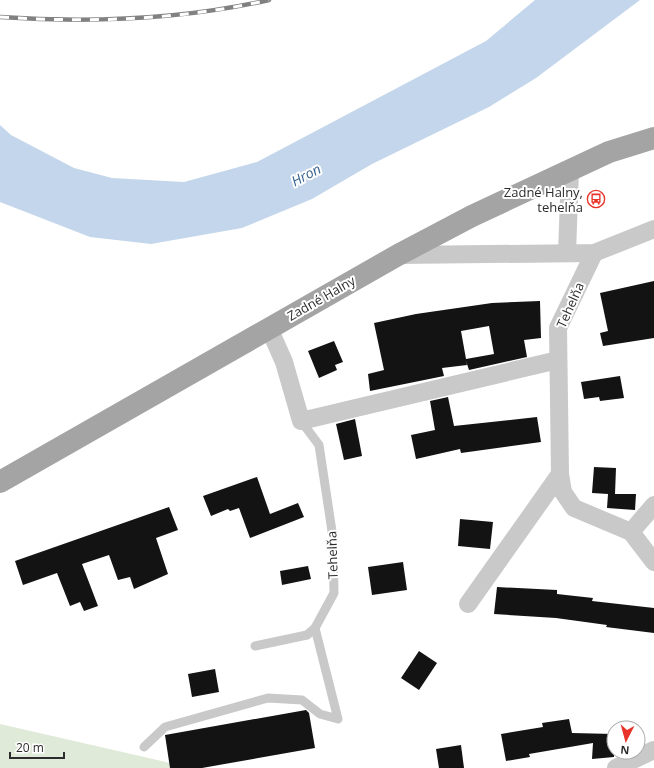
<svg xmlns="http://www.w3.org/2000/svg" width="654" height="768" font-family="'Open Sans',sans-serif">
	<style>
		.green { fill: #e0ead8 }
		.water { fill: #c4d6eb }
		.building { fill: #131313; fill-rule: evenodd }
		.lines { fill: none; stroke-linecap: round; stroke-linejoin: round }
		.lane { stroke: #c9c9c9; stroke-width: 9 }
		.street { stroke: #c9c9c9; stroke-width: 18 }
		.primary { stroke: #a4a4a4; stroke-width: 22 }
		.rail-casing { stroke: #818181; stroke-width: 4.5 }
		.rail { stroke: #fff; stroke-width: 3; stroke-dasharray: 9; stroke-linecap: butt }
		.labels { text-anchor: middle; stroke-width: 4; stroke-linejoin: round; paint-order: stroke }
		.poi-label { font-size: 13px; fill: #2c2c2c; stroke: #fff; text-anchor: end }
		.street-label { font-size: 13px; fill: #2c2c2c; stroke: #fff }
		.water-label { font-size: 14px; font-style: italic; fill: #39628e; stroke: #fff }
	</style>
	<rect width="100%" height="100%" fill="#fff"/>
	<path class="green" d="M 0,724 L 166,762 L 183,768 L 0,768 Z"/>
	<path class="water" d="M 535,0 L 640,0 L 536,78 L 489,107 L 372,164 L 312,199 L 242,228 L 151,244 L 90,237 L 0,202 L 0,125 L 11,135 L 74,168 L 112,178 L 184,182 L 257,162 L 486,41 Z"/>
	<g class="building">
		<path d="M 654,281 L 654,338 L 603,346 L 600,333 L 608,331 L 600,293 Z"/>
		<path d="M 540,301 L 541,338 L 524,340 L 527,357 L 469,370 L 466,361 L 467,365 L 442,368 L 444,376 L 370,391 L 368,374 L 384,370 L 374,323 L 416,314 L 492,303 ZM 489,326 L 494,354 L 466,359 L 461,331 Z"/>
		<path d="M 334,341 L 343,362 L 335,365 L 337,370 L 319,378 L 308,351 Z"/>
		<path d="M 620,376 L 624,398 L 600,401 L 599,397 L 584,399 L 581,382 Z"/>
		<path d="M 448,397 L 454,426 L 537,417 L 541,442 L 461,453 L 460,449 L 416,459 L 411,435 L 435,430 L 430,401 Z"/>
		<path d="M 355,419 L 362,456 L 344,460 L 336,424 Z"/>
		<path d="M 594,467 L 616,468 L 615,494 L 636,494 L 635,510 L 607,508 L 608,494 L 592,493 Z"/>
		<path d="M 257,477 L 270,514 L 298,503 L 304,517 L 250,538 L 239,508 L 230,511 L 228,509 L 211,516 L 203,496 Z"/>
		<path d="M 169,507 L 178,530 L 156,538 L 168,574 L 134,589 L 130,577 L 118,580 L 109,555 L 82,564 L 98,606 L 84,611 L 80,602 L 70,606 L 57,573 L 23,585 L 15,561 Z"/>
		<path d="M 460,519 L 493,522 L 490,549 L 458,546 Z"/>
		<path d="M 403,562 L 407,590 L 372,595 L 368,567 Z"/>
		<path d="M 308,566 L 311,579 L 282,585 L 280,571 Z"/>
		<path d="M 497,587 L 557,590 L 557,594 L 593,598 L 592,601 L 654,608 L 654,633 L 606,627 L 607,625 L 556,618 L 494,614 Z"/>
		<path d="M 419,651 L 437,663 L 419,690 L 401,678 Z"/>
		<path d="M 215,669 L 219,692 L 192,697 L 188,674 Z"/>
		<path d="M 306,710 L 309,713 L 315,748 L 202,768 L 170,768 L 165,735 Z"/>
		<path d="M 569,719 L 572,733 L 614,734 L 614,757 L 592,759 L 593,743 L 529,754 L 530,757 L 506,761 L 501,734 L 543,727 L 542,723 Z"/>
		<path d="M 461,745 L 464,768 L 439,768 L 436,749 Z"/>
	</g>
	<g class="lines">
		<g class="lane">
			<path d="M 255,646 L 307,635 L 315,628 L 334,593 L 333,538 L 319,445 L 301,421"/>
			<path d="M 144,747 L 165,727 L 268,698 L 302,700 L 320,714 L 338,719 L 315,628"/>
		</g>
		<g class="street">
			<path d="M 567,253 L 570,170"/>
			<path d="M 398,255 L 594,253 L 654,229"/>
			<path d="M 269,328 L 284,362 L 301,421 L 558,360"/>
			<path d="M 560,474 L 558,328 L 594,253"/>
			<path d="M 631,532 L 654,505"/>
			<path d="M 468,604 L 560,474 L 563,492 L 574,508 L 631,532 L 654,562"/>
			<path d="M 616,768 L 654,750"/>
		</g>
		<path class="primary" d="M 0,482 L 398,255 L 472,216 L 609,152 L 654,138"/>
		<defs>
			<path id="rail" d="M 0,17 C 91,23 180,20 269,0"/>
		</defs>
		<use href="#rail" class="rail-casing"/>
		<use href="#rail" class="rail"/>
	</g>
	<defs>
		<symbol id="bus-ring" viewBox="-11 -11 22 22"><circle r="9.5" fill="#fff" stroke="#e83429" stroke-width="1.5"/><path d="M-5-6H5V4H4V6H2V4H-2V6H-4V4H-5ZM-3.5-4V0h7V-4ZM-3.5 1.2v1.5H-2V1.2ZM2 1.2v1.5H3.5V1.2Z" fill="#e83429"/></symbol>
	</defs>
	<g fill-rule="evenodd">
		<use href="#bus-ring" x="586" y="189" width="20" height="20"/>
	</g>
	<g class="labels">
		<g class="poi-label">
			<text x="583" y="197">Zadné Halny,<tspan x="583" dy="15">tehelňa</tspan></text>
		</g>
		<g class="street-label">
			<text transform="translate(321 298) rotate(-30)" y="5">Zadné Halny</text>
			<text transform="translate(570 305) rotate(-66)" y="5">Tehelňa</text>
			<text transform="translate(332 555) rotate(-92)" y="5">Tehelňa</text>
		</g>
		<g class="water-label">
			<text transform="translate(306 175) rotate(-28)" y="5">Hron</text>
		</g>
	</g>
	<g transform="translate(626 740) rotate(186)"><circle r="19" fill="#ffffff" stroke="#ababab"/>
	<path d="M0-3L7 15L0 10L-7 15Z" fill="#e83429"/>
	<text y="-6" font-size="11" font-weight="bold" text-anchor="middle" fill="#2c2c2c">N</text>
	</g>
	<path d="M10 752v6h54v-6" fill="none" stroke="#2c2c2c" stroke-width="2"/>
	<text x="16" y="752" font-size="12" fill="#2c2c2c" stroke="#ffffff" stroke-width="3" paint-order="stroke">20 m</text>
</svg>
